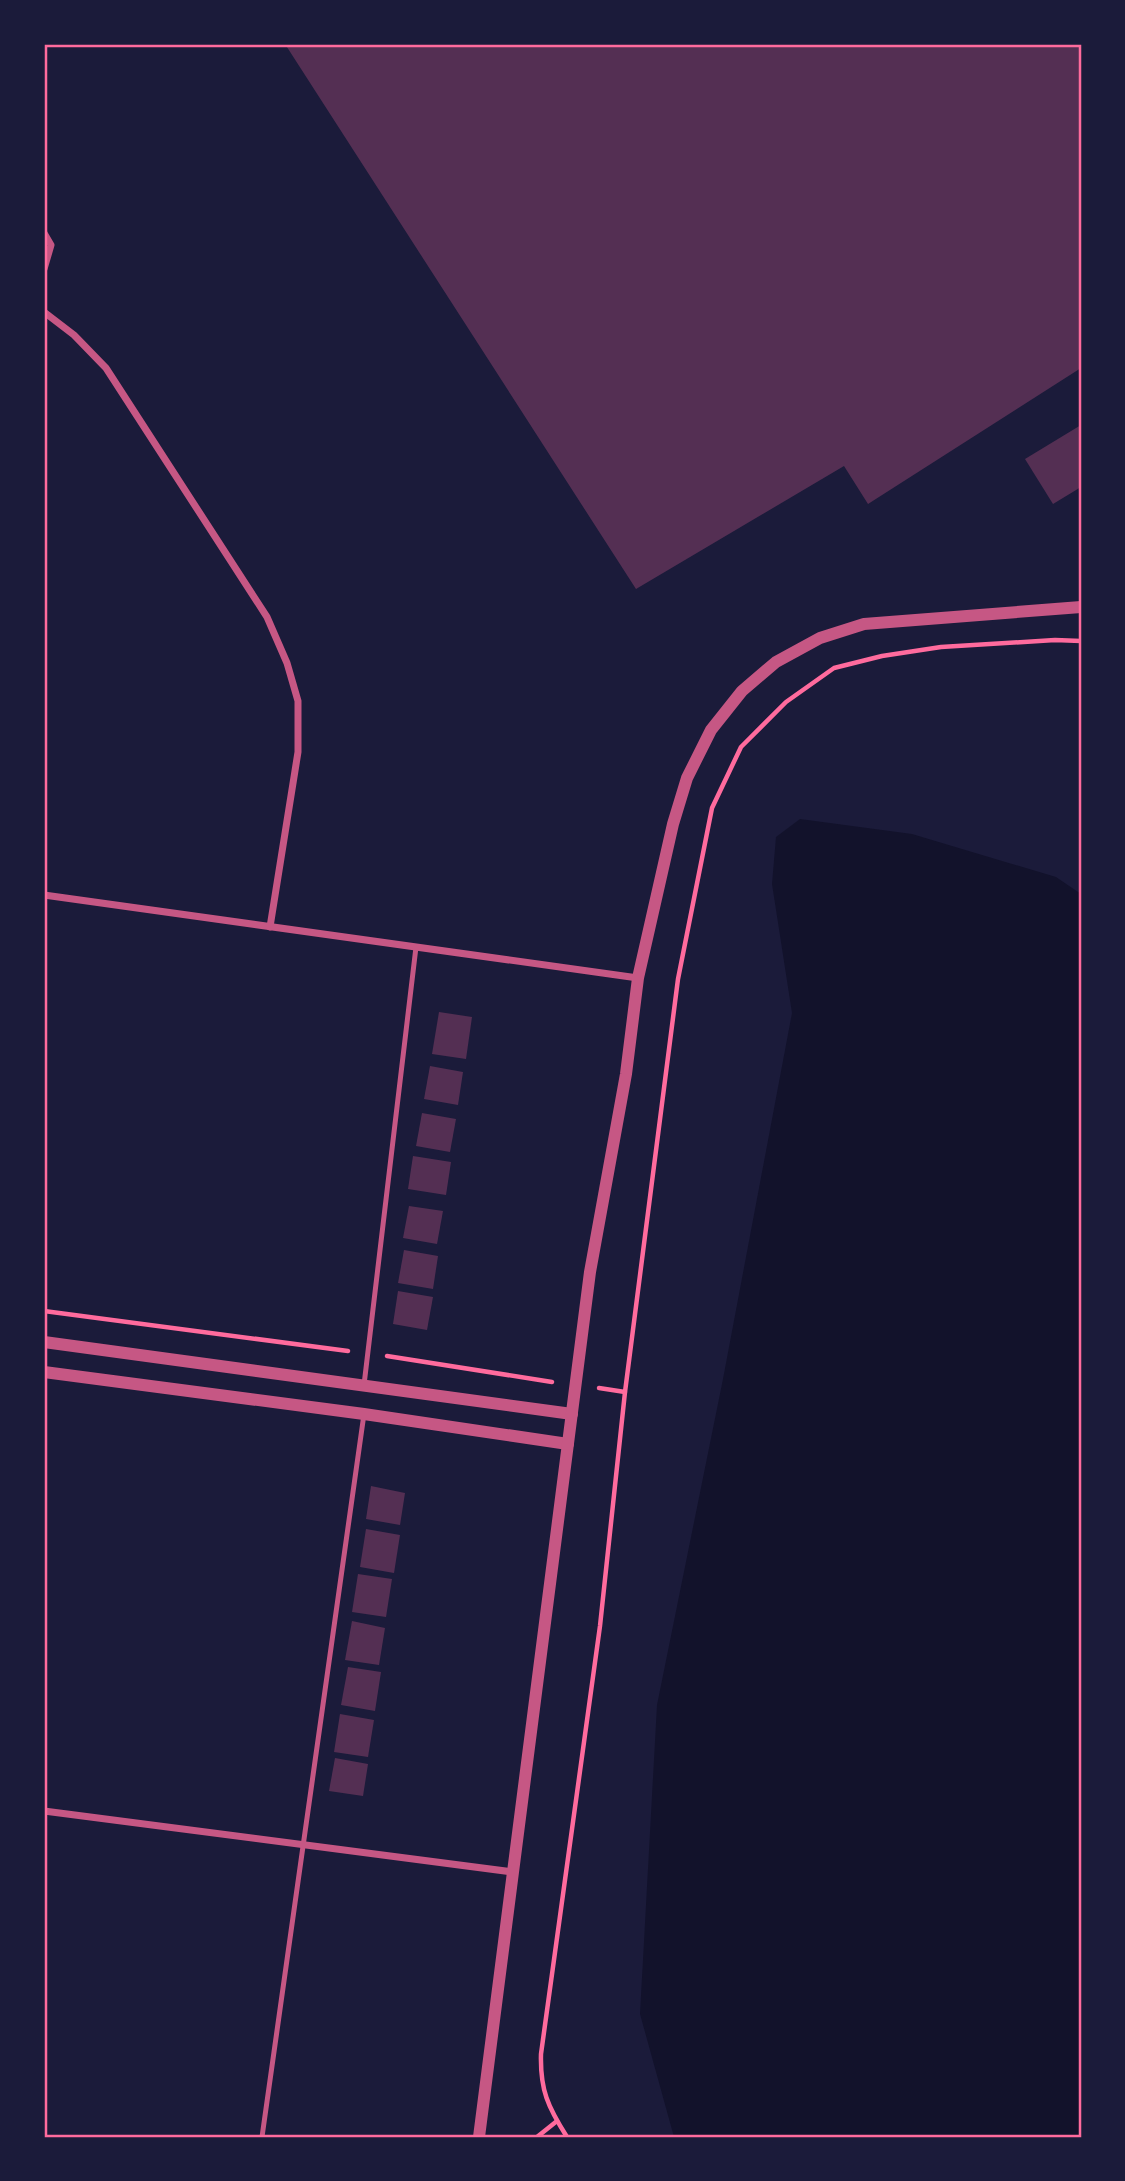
<svg xmlns="http://www.w3.org/2000/svg" width="1125" height="2181" font-family="Karla,sans-serif">
	<style>
		.water { fill: #12122b }
		.building { fill: #542f53 }
		.lines { fill: none; stroke-linecap: round; stroke-linejoin: round }
		.path { stroke: #ff6b9d; stroke-width: 4.5 }
		.service { stroke: #c65784; stroke-width: 5 }
		.minor { stroke: #c65784; stroke-width: 7 }
		.tertiary { stroke: #c65784; stroke-width: 12 }
		.neatline { fill: none; stroke: #ff6b9d; stroke-width: 2.5 }
	</style>
	<rect width="100%" height="100%" fill="#1b1b3a"/>
	<path class="water" d="M 800,819 L 912,834 L 1056,877 L 1081,894 L 1081,2137 L 674,2137 L 640,2014 L 657,1705 L 723,1379 L 792,1013 L 772,884 L 776,837 Z"/>
	<g class="building">
		<path d="M 285,44 L 1081,44 L 1081,368 L 868,504 L 844,466 L 636,589 Z"/>
		<path d="M 1081,425 L 1081,487 L 1053,504 L 1025,459 Z"/>
		<path d="M 439,1012 L 472,1017 L 466,1059 L 432,1054 Z"/>
		<path d="M 430,1066 L 463,1072 L 458,1105 L 424,1099 Z"/>
		<path d="M 422,1113 L 456,1119 L 450,1152 L 416,1146 Z"/>
		<path d="M 413,1156 L 451,1162 L 446,1195 L 408,1189 Z"/>
		<path d="M 409,1206 L 443,1211 L 437,1244 L 403,1238 Z"/>
		<path d="M 404,1250 L 438,1256 L 433,1289 L 398,1283 Z"/>
		<path d="M 398,1291 L 433,1297 L 427,1330 L 393,1324 Z"/>
		<path d="M 371,1486 L 405,1493 L 400,1525 L 366,1519 Z"/>
		<path d="M 366,1529 L 400,1535 L 394,1573 L 360,1567 Z"/>
		<path d="M 358,1574 L 392,1579 L 386,1617 L 352,1612 Z"/>
		<path d="M 352,1621 L 385,1628 L 379,1665 L 345,1660 Z"/>
		<path d="M 348,1667 L 381,1672 L 375,1711 L 341,1705 Z"/>
		<path d="M 340,1714 L 374,1720 L 368,1757 L 334,1752 Z"/>
		<path d="M 335,1758 L 368,1764 L 363,1796 L 329,1791 Z"/>
	</g>
	<g class="lines">
		<g class="path">
			<path d="M 44,1311 L 348,1351"/>
			<path d="M 387,1356 L 552,1382"/>
			<path d="M 599,1388 L 625,1392"/>
			<path d="M 537,2137 L 557,2121"/>
			<path d="M 567,2137 C 548,2107 540,2090 541,2054 L 600,1626 L 625,1392 L 678,979 L 712,808 L 741,747 L 786,702 L 834,668 L 882,656 L 941,647 L 1055,640 L 1081,641"/>
		</g>
		<g class="service">
			<path d="M 364,1385 L 416,947"/>
			<path d="M 262,2137 L 364,1414"/>
		</g>
		<g class="minor">
			<path d="M 44,233 L 51,245 L 44,269"/>
			<path d="M 44,312 L 74,335 L 106,368 L 267,617 L 287,663 L 298,701 L 298,752 L 270,927"/>
			<path d="M 44,895 L 638,978"/>
			<path d="M 44,1811 L 513,1872"/>
		</g>
		<g class="tertiary">
			<path d="M 44,1342 L 572,1414"/>
			<path d="M 44,1372 L 364,1414 L 568,1444"/>
			<path d="M 479,2137 L 590,1272 L 626,1074 L 638,978 L 673,824 L 687,778 L 711,730 L 742,691 L 776,662 L 820,638 L 864,624 L 1081,607"/>
		</g>
	</g>
	<rect width="1125" height="2181" fill="none" stroke="#1b1b3a" stroke-width="91"/>
	<rect x="46" y="46" width="1034" height="2090" class="neatline"/>
</svg>
